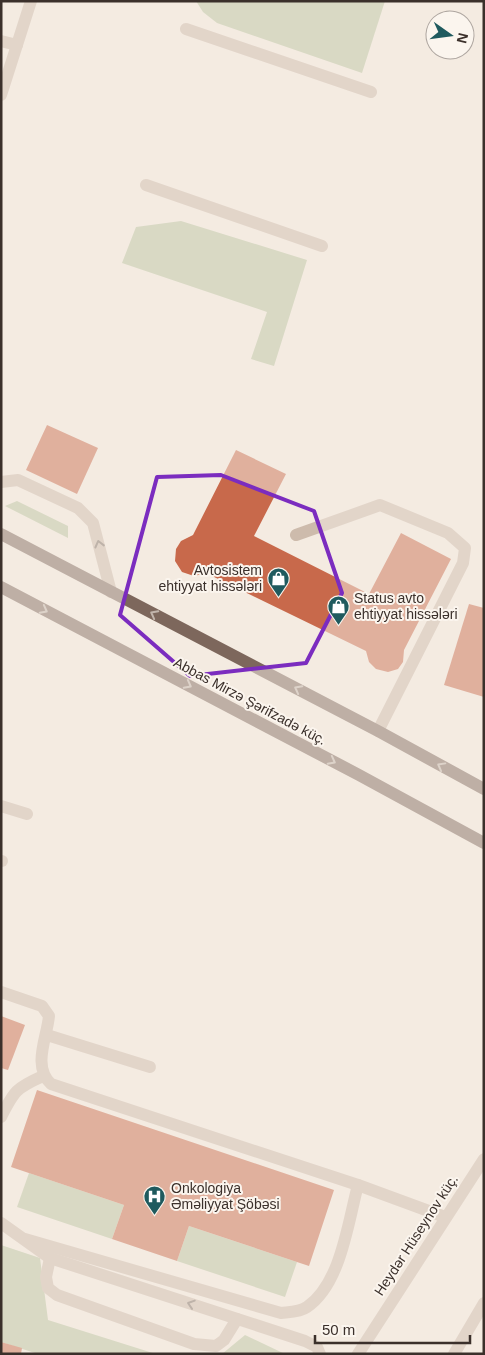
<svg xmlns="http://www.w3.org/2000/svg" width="485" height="1355" font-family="Arial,sans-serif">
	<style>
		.green { fill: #b8c4a0 }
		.building { fill: #c8694b }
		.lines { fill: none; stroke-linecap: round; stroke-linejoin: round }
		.minor { stroke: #cdbbac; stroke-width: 12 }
		.major { stroke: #7d675c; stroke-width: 12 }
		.oneway { stroke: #7d6f65 }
		.oneway2 { stroke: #c2b5ac }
		.marked { fill: none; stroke: #7b2cbf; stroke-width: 4; stroke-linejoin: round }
		.labels { text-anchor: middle; stroke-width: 4; stroke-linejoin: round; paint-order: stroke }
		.poi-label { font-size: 14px; fill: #3b302b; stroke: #fbf5ee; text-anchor: start }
		.street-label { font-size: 14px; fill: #3b302b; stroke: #fbf5ee }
	</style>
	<rect width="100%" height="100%" fill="#f4ebe1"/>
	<g class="green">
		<path d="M 196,1 L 385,1 L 362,73 L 217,23 L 203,12 Z"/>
		<path d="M 181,221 L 307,260 L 274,366 L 251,359 L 267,312 L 122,263 L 136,227 Z"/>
		<path d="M 17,501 L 68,526 L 68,538 L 5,506 Z"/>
		<path d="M 29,1173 L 124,1205 L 112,1239 L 17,1207 Z"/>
		<path d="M 189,1226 L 297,1262 L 285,1297 L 177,1261 Z"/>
		<path d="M 1,1245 L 40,1258 L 48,1320 L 156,1354 L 38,1354 L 1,1342 Z"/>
		<path d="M 245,1335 L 285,1354 L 222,1354 Z"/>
	</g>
	<g class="building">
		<path d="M 47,425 L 98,448 L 77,494 L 26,470 Z"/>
		<path d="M 236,450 L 286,474 L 254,536 L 369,594 L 401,533 L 451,559 L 404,650 L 403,662 L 398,669 L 388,672 L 376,669 L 369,662 L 366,651 L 206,573 L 194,576 L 182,572 L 175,561 L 176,549 L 181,541 L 193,535 Z"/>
		<path d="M 469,604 L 484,608 L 484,697 L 444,685 Z"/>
		<path d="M 1,1016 L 25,1025 L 8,1070 L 1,1068 Z"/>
		<path d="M 37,1090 L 334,1190 L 309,1266 L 189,1226 L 177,1261 L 112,1239 L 124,1205 L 11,1167 Z"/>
		<path d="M 1,1342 L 22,1348 L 21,1354 L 1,1354 Z"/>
	</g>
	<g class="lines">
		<g class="minor">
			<path d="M 186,29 L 371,92"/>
			<path d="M 1,41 L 17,45"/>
			<path d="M 1,95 L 31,1"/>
			<path d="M 146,185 L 322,246"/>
			<path d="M 1,482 L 18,480 L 78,508 L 93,523 L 111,592"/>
			<path d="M 296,535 L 380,505 L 448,533 L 465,548 L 463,563 L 378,731"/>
			<path d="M 1,806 L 27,814"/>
			<path d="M 1,861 L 2,861"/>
			<path d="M 1,992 L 42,1006 L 49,1016 C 47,1038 32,1066 51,1084 L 358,1185 L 445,1217"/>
			<path d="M 47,1035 L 150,1067"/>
			<path d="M 1,1117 C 14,1091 16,1088 43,1076"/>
			<path d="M 1,1223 L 50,1258 L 305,1341 L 317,1347 L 320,1354"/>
			<path d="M 25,1239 L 281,1313 C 289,1312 300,1312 307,1307 C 341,1284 348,1222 358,1185"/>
			<path d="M 50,1258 L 46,1277 L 48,1288 L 57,1295 L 194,1344 L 216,1346 L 224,1340 L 237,1319"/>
			<path d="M 358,1354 L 484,1159"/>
			<path d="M 454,1354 L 484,1303"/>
		</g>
		<g class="major">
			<path d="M 1,534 L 378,731 L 484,789"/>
			<path d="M 1,587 L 359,775 L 484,843"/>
		</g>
	</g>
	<defs><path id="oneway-chevron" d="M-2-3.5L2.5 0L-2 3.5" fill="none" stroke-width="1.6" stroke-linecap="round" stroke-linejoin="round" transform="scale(1.25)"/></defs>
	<g class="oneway">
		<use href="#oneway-chevron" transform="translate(99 544) rotate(-104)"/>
		<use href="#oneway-chevron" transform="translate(191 1304) rotate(-162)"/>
	</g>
	<g class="oneway2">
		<use href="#oneway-chevron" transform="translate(44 610) rotate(28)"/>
		<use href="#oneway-chevron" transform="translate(154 614) rotate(-152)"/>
		<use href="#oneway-chevron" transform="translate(188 685) rotate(28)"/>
		<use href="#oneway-chevron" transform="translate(298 689) rotate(-152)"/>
		<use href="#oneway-chevron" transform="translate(332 761) rotate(28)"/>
		<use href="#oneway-chevron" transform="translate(441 766) rotate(-151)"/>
	</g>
	<path d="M0 0H485V1355H0ZM 221,475 L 314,511 L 342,593 L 306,663 L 190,676 L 120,615 L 157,477 Z" fill="#f4ebe1" fill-opacity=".55" fill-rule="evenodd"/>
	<path class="marked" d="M 221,475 L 314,511 L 342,593 L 306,663 L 190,676 L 120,615 L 157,477 Z"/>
	<defs>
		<symbol id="shop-pin" viewBox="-11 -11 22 30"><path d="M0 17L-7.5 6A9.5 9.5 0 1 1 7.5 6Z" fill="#1f5a5e" stroke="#fbf5ee"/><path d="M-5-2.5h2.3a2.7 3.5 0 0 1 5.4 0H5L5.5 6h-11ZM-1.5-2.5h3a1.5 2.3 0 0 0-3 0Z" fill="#fff"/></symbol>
		<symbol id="hospital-pin" viewBox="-11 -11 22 30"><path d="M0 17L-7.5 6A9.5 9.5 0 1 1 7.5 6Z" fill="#1f5a5e" stroke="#fbf5ee"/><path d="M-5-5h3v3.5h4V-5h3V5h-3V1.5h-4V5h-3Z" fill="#fff"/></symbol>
	</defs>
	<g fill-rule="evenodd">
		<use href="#shop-pin" x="266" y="566" width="25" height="34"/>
		<use href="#shop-pin" x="326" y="594" width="25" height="34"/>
		<use href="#hospital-pin" x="142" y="1184" width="25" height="34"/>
	</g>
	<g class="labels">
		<g class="poi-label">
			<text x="262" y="575" text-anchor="end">Avtosistem<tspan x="262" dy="16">ehtiyyat hissələri</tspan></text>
			<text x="354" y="603">Status avto<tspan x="354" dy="16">ehtiyyat hissələri</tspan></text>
			<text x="171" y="1193">Onkologiya<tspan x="171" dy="16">Əməliyyat Şöbəsi</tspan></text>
		</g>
		<g class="street-label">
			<text transform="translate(250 701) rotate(28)" y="5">Abbas Mirzə Şərifzadə küç.</text>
			<text transform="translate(416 1235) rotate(-57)" y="5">Heydər Hüseynov küç.</text>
		</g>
	</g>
	<rect width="485" height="1355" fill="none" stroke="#3b302b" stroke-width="5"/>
	<g transform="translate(450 35) rotate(104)"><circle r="24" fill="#fbf5ee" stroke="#aea6a0"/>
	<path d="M0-4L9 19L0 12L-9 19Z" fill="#1f5a5e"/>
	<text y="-8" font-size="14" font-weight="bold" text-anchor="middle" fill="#3b302b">N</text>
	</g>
	<path d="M315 1335v8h155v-8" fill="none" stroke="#3b302b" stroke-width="2.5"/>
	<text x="322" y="1335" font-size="15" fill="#3b302b" stroke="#fbf5ee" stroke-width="4" paint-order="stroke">50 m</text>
</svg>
